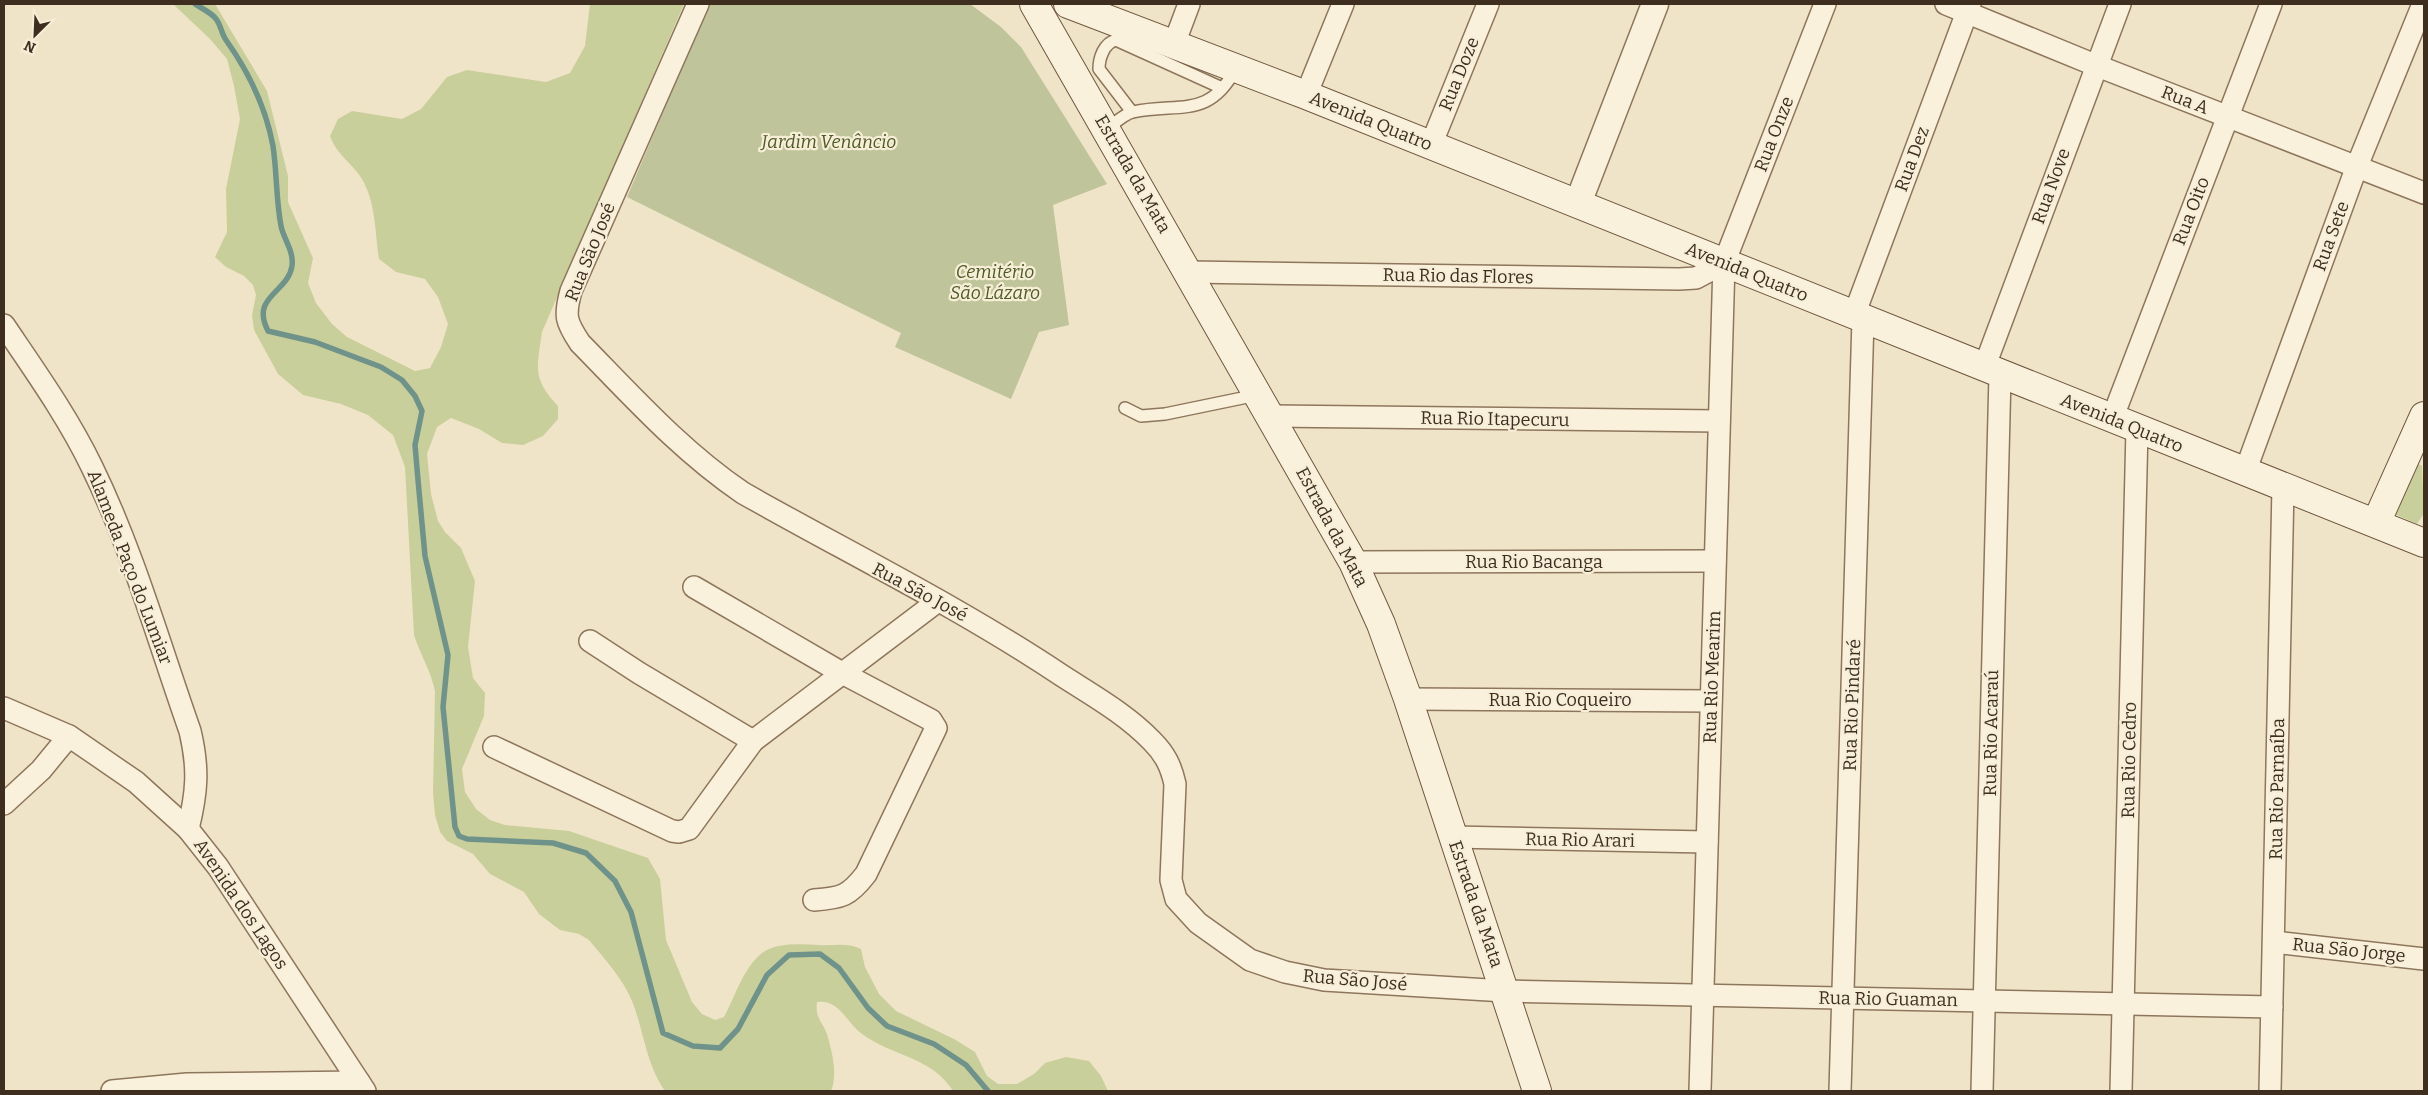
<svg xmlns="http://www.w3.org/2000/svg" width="2428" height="1095" font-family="Bitter,serif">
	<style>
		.green { fill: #c9cf9b }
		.cemetery { fill: #bfc49a }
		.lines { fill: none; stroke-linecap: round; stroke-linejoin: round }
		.stream { stroke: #6f938a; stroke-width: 5.5 }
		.service-casing { stroke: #8d765c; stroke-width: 14 }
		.minor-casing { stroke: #8d765c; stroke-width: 24 }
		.tertiary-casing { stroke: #8d765c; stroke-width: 29 }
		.secondary-casing { stroke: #6f573f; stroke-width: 30 }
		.service { stroke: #faf1dc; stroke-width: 11 }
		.minor { stroke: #faf1dc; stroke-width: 21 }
		.tertiary { stroke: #faf1dc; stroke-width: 26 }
		.secondary { stroke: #faf1dc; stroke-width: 28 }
		.labels { text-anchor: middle; stroke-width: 4.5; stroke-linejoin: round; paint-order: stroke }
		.street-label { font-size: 18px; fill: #3d2e20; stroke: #f7eed8 }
		.park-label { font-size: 18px; font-style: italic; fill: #4d5a26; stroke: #f7eed8 }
	</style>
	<rect width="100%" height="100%" fill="#f0e4c8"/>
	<g class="green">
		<path d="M 173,4 L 215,4 L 267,91 L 288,176 L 288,202 L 313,258 L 308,283 L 316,303 L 332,324 L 347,337 L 415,371 L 430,368 L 441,347 L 448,324 L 438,297 L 425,279 L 396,272 L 379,259 C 375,233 376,203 362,179 C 352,163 336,154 330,136 L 338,119 L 352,111 L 402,119 L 421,109 L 447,77 L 467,70 L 546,82 L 570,73 L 585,46 L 590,4 L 684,4 L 542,332 C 537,368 532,378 558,406 L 558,419 L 543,436 L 523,445 L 502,443 L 479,429 L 451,418 L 437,427 L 427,454 L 431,494 L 438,521 L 445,532 L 461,548 L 475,581 L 468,647 L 473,678 L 485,693 L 484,716 L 462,769 L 465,792 L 476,809 L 490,820 L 505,825 L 569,831 L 648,858 L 660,879 L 666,940 L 692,1002 L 702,1014 L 715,1020 L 724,1017 C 735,997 743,968 762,953 C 775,942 803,944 819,945 C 834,946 846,942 861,949 L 865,967 L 879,994 L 896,1011 L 954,1039 L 975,1052 L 987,1076 L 998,1084 L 1017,1084 L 1034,1074 L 1045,1063 L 1066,1057 L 1089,1061 L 1101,1076 L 1108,1091 L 953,1091 C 931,1056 893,1057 862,1034 C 846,1022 840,1000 817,1002 C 815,1018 822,1021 827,1034 C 832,1051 838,1075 831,1091 L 665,1091 C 646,1064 644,1031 632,1001 C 623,979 604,958 589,940 L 579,934 L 560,930 L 539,914 L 524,892 L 490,874 L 473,854 L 447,841 L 440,832 L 435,815 L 433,793 L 435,691 C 431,671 420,654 414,635 L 405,467 L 393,435 L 368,415 L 341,404 L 303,395 L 278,374 L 254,330 L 252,315 L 256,295 L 253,285 L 244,276 L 226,267 L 215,257 L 227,232 L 226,189 L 240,119 L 234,86 L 227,59 L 210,39 Z"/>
		<path d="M 2414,462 L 2422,466 L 2424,513 L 2417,524 L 2392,513 Z"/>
	</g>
	<path class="cemetery" d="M 709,4 L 970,4 L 1001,27 L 1021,47 L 1107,184 L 1053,205 L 1069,325 L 1039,332 L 1011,399 L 895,347 L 901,333 L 627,197 Z"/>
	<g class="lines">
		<path class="stream" d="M 195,4 C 201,8 212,13 216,19 C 221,25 221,33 226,40 C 248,71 266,108 273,146 C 277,173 276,200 281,226 C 284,240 294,251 292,266 C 288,293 250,296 268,331 L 315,342 L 381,367 L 402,380 L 415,396 L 422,411 L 415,445 L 418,480 L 425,556 L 448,655 L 443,707 L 455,827 L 459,836 L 467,839 L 553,843 L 586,853 L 615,881 L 631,912 L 663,1033 L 693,1046 L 720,1048 L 738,1029 L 767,975 L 789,955 L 820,954 L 839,968 L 868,1008 L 887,1026 L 934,1044 L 966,1065 L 988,1091"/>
		<defs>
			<g id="service">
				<path d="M 1132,112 L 1099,69 C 1099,58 1104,43 1116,40 L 1222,88"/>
				<path d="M 1107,129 C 1115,123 1124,114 1133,112 C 1179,102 1209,120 1236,68"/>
				<path d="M 1125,408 L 1141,416 L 1165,414 L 1257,395"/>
			</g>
			<g id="minor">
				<path d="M 698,4 L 571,291 C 564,316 566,322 580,343 C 632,396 681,451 743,493 C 849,553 959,607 1061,675 C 1092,695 1126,714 1152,741 C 1165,754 1171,766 1175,784 L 1171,880 L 1176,899 L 1198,923 L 1250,960 L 1285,972 L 1324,980 L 1505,991 L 2272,1007"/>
				<path d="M 1946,4 L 2095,65 L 2424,193"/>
				<path d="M 1174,44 L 1189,4"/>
				<path d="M 1306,95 L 1343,4"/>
				<path d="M 1431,145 L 1488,4"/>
				<path d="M 1189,272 L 1679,279 L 1696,278 L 1724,263"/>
				<path d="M 1854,315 L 1970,4"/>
				<path d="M 4,325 C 35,371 68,417 92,467 C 133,551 159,643 190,731 C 199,769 197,792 188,829"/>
				<path d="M 1984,368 L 2120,4"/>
				<path d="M 1271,416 L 1719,421"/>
				<path d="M 2112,419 L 2271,4"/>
				<path d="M 2245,472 L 2357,166 L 2423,4"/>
				<path d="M 1353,562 L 1715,561"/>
				<path d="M 694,587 L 842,673 L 931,720 L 936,728 L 866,874 C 849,896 842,898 814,900"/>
				<path d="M 590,641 L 639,673 L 753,741"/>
				<path d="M 1408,699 L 1711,701"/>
				<path d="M 4,708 L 69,736 L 136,782 L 188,829 L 218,867 L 365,1091"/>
				<path d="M 494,747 L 672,831 L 679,832 L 689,829 L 753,741 L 938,601"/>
				<path d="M 4,804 L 41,770 L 69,736"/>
				<path d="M 1453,837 L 1707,842"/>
				<path d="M 2274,942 L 2424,959"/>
				<path d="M 112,1091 L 187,1084 L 359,1082"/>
				<path d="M 1700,1091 L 1724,263 L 1825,4"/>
				<path d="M 1840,1091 L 1863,319"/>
				<path d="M 1982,1091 L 2000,375"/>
				<path d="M 2121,1091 L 2137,429"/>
				<path d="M 2270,1091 L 2283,487"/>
			</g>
			<path id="tertiary" d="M 1578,203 L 1655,4"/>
			<g id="secondary">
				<path d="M 1034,4 L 1353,562 L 1381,624 L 1408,699 L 1537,1091"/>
				<path d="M 1068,4 L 1306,95 L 2424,543"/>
				<path d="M 2376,523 L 2424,416"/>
			</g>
		</defs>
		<use href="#service" class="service-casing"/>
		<use href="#minor" class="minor-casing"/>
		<use href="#tertiary" class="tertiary-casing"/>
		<use href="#secondary" class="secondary-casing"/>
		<use href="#service" class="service"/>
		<use href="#minor" class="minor"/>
		<use href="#tertiary" class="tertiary"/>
		<use href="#secondary" class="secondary"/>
	</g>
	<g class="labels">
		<g class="street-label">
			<text transform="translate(1459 74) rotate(-68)" y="6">Rua Doze</text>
			<text transform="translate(2185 100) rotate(21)" y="6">Rua A</text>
			<text transform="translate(1371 121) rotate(22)" y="6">Avenida Quatro</text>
			<text transform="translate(1774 134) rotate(-69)" y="6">Rua Onze</text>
			<text transform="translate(1912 159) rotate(-70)" y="6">Rua Dez</text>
			<text transform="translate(1133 174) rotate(60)" y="6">Estrada da Mata</text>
			<text transform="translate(2051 186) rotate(-70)" y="6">Rua Nove</text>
			<text transform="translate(2191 211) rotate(-69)" y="6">Rua Oito</text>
			<text transform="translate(2331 236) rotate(-70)" y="6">Rua Sete</text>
			<text transform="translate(590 252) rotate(-68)" y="6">Rua São José</text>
			<text transform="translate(1747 272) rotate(22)" y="6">Avenida Quatro</text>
			<text transform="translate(1458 276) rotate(1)" y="6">Rua Rio das Flores</text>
			<text transform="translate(1495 419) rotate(1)" y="6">Rua Rio Itapecuru</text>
			<text transform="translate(2122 423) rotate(22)" y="6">Avenida Quatro</text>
			<text transform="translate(1332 527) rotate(62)" y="6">Estrada da Mata</text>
			<text x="1534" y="568">Rua Rio Bacanga</text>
			<text transform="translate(130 567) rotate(69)" y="6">Alameda Paço do Lumiar</text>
			<text transform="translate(920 592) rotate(28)" y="6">Rua São José</text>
			<text transform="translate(1712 677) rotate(-88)" y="6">Rua Rio Mearim</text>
			<text x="1560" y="706">Rua Rio Coqueiro</text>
			<text transform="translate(1852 705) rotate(-88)" y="6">Rua Rio Pindaré</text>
			<text transform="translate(1991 733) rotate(-89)" y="6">Rua Rio Acaraú</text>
			<text transform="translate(2129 760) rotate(-89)" y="6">Rua Rio Cedro</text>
			<text transform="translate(2277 789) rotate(-89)" y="6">Rua Rio Parnaíba</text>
			<text transform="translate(1580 840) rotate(1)" y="6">Rua Rio Arari</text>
			<text transform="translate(241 904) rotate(56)" y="6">Avenida dos Lagos</text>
			<text transform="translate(1476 904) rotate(71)" y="6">Estrada da Mata</text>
			<text transform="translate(2349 950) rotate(6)" y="6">Rua São Jorge</text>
			<text transform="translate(1355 980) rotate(5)" y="6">Rua São José</text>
			<text transform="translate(1888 999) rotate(1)" y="6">Rua Rio Guaman</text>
		</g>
		<g class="park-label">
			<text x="829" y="148">Jardim Venâncio</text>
			<text x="995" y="278">Cemitério<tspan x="995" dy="21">São Lázaro</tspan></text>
		</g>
	</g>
	<rect width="2428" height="1095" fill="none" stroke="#3d2e20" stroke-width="10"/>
	<g transform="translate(35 35) rotate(204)" stroke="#f7eed8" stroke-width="4" paint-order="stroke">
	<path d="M0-4L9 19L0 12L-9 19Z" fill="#3d2e20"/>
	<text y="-8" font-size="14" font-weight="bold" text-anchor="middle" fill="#3d2e20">N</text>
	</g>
</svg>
